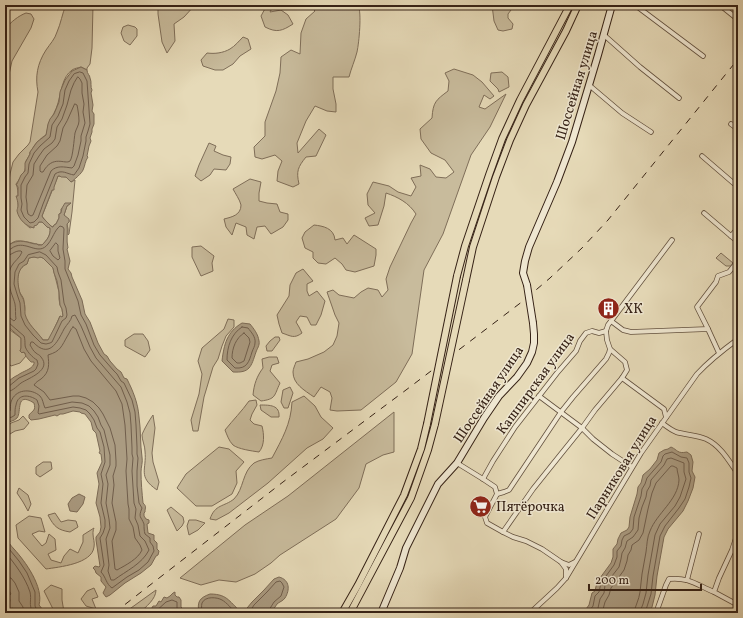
<svg xmlns="http://www.w3.org/2000/svg" width="743" height="618" font-family="Vollkorn,serif">
	<style>
		.green { fill: #c8bb9c; stroke: #7f6e59 }
		.water { fill: #aa9b81; stroke: #7c6b56; fill-rule: evenodd }
		.lines { fill: none; stroke-linecap: round; stroke-linejoin: round }
		.shore { stroke: #705e4c; stroke-width: 1 }
		.minor-casing { stroke: #62503e; stroke-width: 5.5 }
		.secondary-casing { stroke: #362216; stroke-width: 8 }
		.primary-casing { stroke: #362216; stroke-width: 8 }
		.minor { stroke: #efe7d1; stroke-width: 4 }
		.secondary { stroke: #efe7d1; stroke-width: 6 }
		.primary { stroke: #e6dab8; stroke-width: 6 }
		.rail { stroke: #362216; stroke-width: 1; stroke-dasharray: 7 7; stroke-linecap: butt }
		.secondary-bridge-casing { stroke: #362216; stroke-width: 8; stroke-linecap: butt }
		.primary-bridge-casing { stroke: #362216; stroke-width: 8; stroke-linecap: butt }
		.secondary-bridge { stroke: #efe7d1; stroke-width: 6 }
		.primary-bridge { stroke: #e6dab8; stroke-width: 6 }
		.labels { text-anchor: middle; stroke-width: 3; stroke-linejoin: round; paint-order: stroke }
		.street-label { font-size: 14px; fill: #362216; stroke: #efe7d1 }
		.poi-label { font-size: 14px; fill: #362216; stroke: #efe7d1; text-anchor: start }
	</style>
	<rect width="100%" height="100%" fill="#e6dab8"/>
	<filter id="stains"><feTurbulence type="fractalNoise" baseFrequency=".005" numOctaves="4"/><feColorMatrix values="0 0 0 0 .2 0 0 0 0 .09 0 0 0 0 .02 0 0 0 .5 -.17"/></filter>
	<radialGradient id="worn" r=".72"><stop offset=".6" stop-color="#630" stop-opacity="0"/><stop offset="1" stop-color="#630" stop-opacity=".3"/></radialGradient>
	<g class="green">
		<path d="M 66,5 L 93,5 L 92,48 L 90,64 L 87,68 L 87,70 L 81,67 C 78,68 75,68 72,70 C 62,77 61,93 58,103 C 56,111 52,116 49,123 C 47,126 48,131 46,135 C 42,137 37,142 34,146 C 33,148 32,150 30,152 C 30,156 28,157 26,161 C 25,164 26,167 25,170 C 24,172 17,183 16,184 C 18,188 18,192 18,197 C 18,209 19,220 30,228 L 34,226 L 39,222 L 42,222 L 47,227 L 50,228 C 51,235 47,240 42,245 C 34,244 24,240 16,241 C 12,242 8,246 5,248 L 5,210 L 10,174 L 13,162 L 19,154 L 28,145 L 30,142 L 38,92 C 35,77 37,64 46,50 C 50,44 55,39 57,32 C 61,23 62,14 66,5 Z"/>
		<path d="M 159,5 L 195,5 L 184,17 L 174,24 L 175,41 L 167,53 L 162,42 L 158,14 L 158,6 Z"/>
		<path d="M 267,5 L 274,5 L 270,12 L 281,10 L 288,15 L 293,24 C 282,31 277,33 265,27 L 261,16 Z"/>
		<path d="M 310,5 L 358,5 C 362,12 359,43 357,52 C 355,60 351,69 349,77 L 333,77 L 333,89 L 336,104 L 336,112 L 327,111 L 315,106 L 306,121 L 297,143 L 298,153 L 319,129 L 326,135 L 316,156 L 306,157 C 298,167 296,171 299,184 L 293,187 L 277,181 L 278,171 L 282,161 L 275,155 L 262,159 L 255,157 L 254,147 L 265,136 L 265,122 L 276,91 L 280,73 L 281,57 L 291,50 L 300,54 L 301,33 L 306,19 L 315,11 Z"/>
		<path d="M 492,5 L 513,5 L 514,6 L 508,14 L 508,18 L 513,24 L 512,29 L 503,31 L 498,30 L 494,21 Z"/>
		<path d="M 26,13 L 31,14 L 34,19 L 31,28 L 12,61 L 6,88 L 5,29 C 11,22 18,16 26,13 Z"/>
		<path d="M 128,25 L 135,27 L 137,29 L 137,36 L 130,45 L 124,41 L 121,33 L 123,27 Z"/>
		<path d="M 243,37 L 248,39 L 251,49 L 240,56 L 233,64 L 223,70 L 215,70 L 203,66 L 201,60 L 207,53 C 215,54 223,53 230,49 C 235,46 239,41 243,37 Z"/>
		<path d="M 454,69 L 473,75 L 482,82 L 494,96 L 490,99 L 484,95 L 479,107 L 485,109 L 506,94 L 490,127 L 471,155 L 443,234 L 424,270 L 412,354 L 396,382 L 361,410 L 337,411 L 330,410 L 332,398 L 330,392 L 321,387 L 314,397 C 304,390 293,384 293,372 C 293,369 295,365 296,362 L 308,359 L 324,352 L 333,345 L 337,336 L 339,323 L 335,315 L 327,292 L 333,290 L 339,295 L 354,298 L 361,292 L 368,288 L 378,290 L 382,297 L 388,290 L 386,279 L 390,267 L 411,223 L 416,214 C 409,203 398,197 386,193 L 384,206 L 378,225 L 369,226 L 365,218 L 375,213 L 368,205 L 367,194 L 373,182 L 389,186 L 398,192 L 411,196 L 416,187 L 411,178 L 421,176 L 420,165 L 430,169 L 436,177 L 446,178 L 454,172 L 445,160 L 431,153 L 421,139 L 420,129 L 432,118 C 433,102 436,100 448,91 L 449,81 L 445,73 Z"/>
		<path d="M 502,72 L 508,77 L 509,87 L 499,92 L 498,89 L 490,81 L 491,73 Z"/>
		<path d="M 209,143 L 216,146 L 214,151 L 223,155 L 231,157 L 230,164 L 226,170 L 214,169 L 210,175 L 201,181 L 195,176 L 199,165 Z"/>
		<path d="M 58,176 L 66,177 L 71,182 L 75,180 L 72,212 L 69,234 L 68,235 L 68,229 L 67,224 L 69,222 L 69,220 L 64,215 L 67,206 L 71,203 L 61,209 L 61,213 L 59,214 L 59,218 L 56,224 L 54,225 L 53,227 C 50,226 44,219 42,216 Z"/>
		<path d="M 250,179 L 261,182 L 259,193 L 259,201 L 267,203 L 277,204 L 280,212 L 288,214 L 288,220 L 283,227 L 271,234 L 265,226 L 257,227 L 254,239 L 247,235 L 246,227 L 236,223 L 232,235 L 226,227 L 224,219 C 232,217 241,215 241,205 C 240,200 235,193 233,189 Z"/>
		<path d="M 314,225 C 323,226 334,228 335,240 L 343,238 L 347,244 L 354,235 L 376,249 L 376,255 L 374,266 L 355,272 L 346,270 L 342,264 L 335,258 L 326,264 L 318,263 L 313,258 L 313,252 L 305,248 L 302,238 L 305,232 Z"/>
		<path d="M 201,246 L 214,256 L 212,263 L 213,271 L 201,276 L 192,257 L 192,247 Z"/>
		<path d="M 721,253 L 733,263 L 731,266 L 726,266 L 716,258 Z"/>
		<path d="M 34,257 L 40,257 L 43,258 L 53,268 L 59,292 L 59,299 L 60,305 L 62,309 L 63,316 L 62,317 L 60,316 L 49,340 L 43,340 C 37,332 28,325 24,314 C 25,311 25,305 24,302 C 24,298 22,296 20,293 C 16,283 16,268 27,264 L 29,258 Z"/>
		<path d="M 303,269 L 313,281 L 307,284 L 307,291 L 309,296 L 317,291 L 325,301 L 321,315 L 316,325 L 311,325 L 307,317 L 300,316 L 296,322 L 299,327 L 302,333 C 294,339 291,336 282,333 L 279,324 L 277,315 L 289,296 L 290,285 L 296,273 Z"/>
		<path d="M 228,319 L 234,320 L 234,327 L 226,336 L 222,346 L 218,359 L 213,367 L 204,397 L 198,431 L 193,431 L 191,420 L 199,394 L 202,374 L 198,361 L 202,348 L 224,329 Z"/>
		<path d="M 5,322 L 10,330 L 21,338 L 21,348 L 20,351 L 25,353 L 26,356 L 20,363 L 11,366 L 5,359 Z"/>
		<path d="M 134,334 L 143,334 L 148,341 L 150,350 L 145,357 L 125,346 L 125,340 Z"/>
		<path d="M 275,337 L 279,337 L 280,340 L 272,351 L 267,351 L 266,346 L 270,341 Z"/>
		<path d="M 269,357 L 277,357 L 279,363 L 272,365 L 270,371 L 280,383 C 274,396 276,399 261,401 L 253,395 C 254,384 257,376 263,368 L 262,359 Z"/>
		<path d="M 290,387 L 293,393 L 288,408 L 284,408 L 281,402 L 283,390 Z"/>
		<path d="M 304,396 L 315,406 L 321,417 L 333,428 L 323,439 L 307,448 L 268,483 L 229,513 L 216,520 L 210,519 C 215,504 224,507 234,499 C 244,489 242,472 254,463 C 259,460 266,459 272,458 C 282,439 291,424 292,402 Z"/>
		<path d="M 256,400 L 257,405 L 252,414 L 250,420 L 254,424 L 262,426 C 264,434 265,445 259,452 C 252,451 238,449 233,445 C 229,441 227,435 225,430 C 233,420 242,411 249,401 Z"/>
		<path d="M 260,405 C 270,405 280,405 279,417 L 271,417 L 261,410 Z"/>
		<path d="M 394,412 L 394,452 L 383,455 L 366,464 L 359,488 L 336,519 L 280,555 L 271,563 L 255,574 L 236,582 L 219,580 L 201,585 L 180,578 L 245,525 L 288,496 Z"/>
		<path d="M 153,415 L 155,428 L 152,453 L 153,462 L 159,482 L 157,490 C 137,476 147,470 145,451 C 145,446 142,440 142,435 C 143,431 150,419 153,415 Z"/>
		<path d="M 23,416 L 29,423 L 24,429 L 15,431 L 5,437 L 7,446 L 5,448 L 5,430 L 11,423 L 19,420 Z"/>
		<path d="M 219,447 L 229,449 L 244,462 L 236,471 L 237,483 L 232,494 L 212,506 L 196,506 L 177,488 L 186,474 Z"/>
		<path d="M 43,462 L 51,462 L 52,469 L 40,477 L 36,474 L 36,467 Z"/>
		<path d="M 19,488 L 28,495 L 31,504 L 28,511 L 23,502 L 17,493 Z"/>
		<path d="M 171,507 L 183,517 L 184,522 L 182,526 L 177,531 L 167,510 Z"/>
		<path d="M 55,513 L 61,522 L 68,520 L 76,521 L 78,527 L 70,532 C 58,530 54,527 48,515 Z"/>
		<path d="M 29,516 L 41,518 L 45,532 L 39,531 L 32,534 L 42,546 L 46,543 L 49,534 L 55,539 L 56,550 L 48,554 L 51,560 L 61,563 L 64,556 L 70,549 L 78,553 L 83,542 L 83,535 L 94,528 C 93,530 93,532 93,534 C 93,538 95,543 94,547 C 92,564 59,567 46,569 L 18,538 L 16,525 Z"/>
		<path d="M 189,520 L 196,520 L 205,523 L 198,530 L 189,535 L 187,526 Z"/>
		<path d="M 5,583 L 11,594 L 9,598 L 10,601 L 9,603 L 14,610 L 13,612 L 5,613 Z"/>
		<path d="M 51,585 L 62,589 L 62,600 L 64,612 L 63,613 L 53,613 L 53,609 L 44,591 Z"/>
		<path d="M 94,588 L 98,597 L 92,599 L 96,609 L 86,606 L 81,599 L 87,591 Z"/>
		<path d="M 156,590 C 156,599 146,607 139,613 L 124,613 Z"/>
	</g>
	<g class="water">
		<path d="M 81,67 L 87,70 C 87,74 90,75 90,78 C 92,82 90,87 92,90 L 91,93 L 93,105 L 92,111 L 94,114 L 94,124 L 92,129 L 92,132 L 90,138 L 91,141 L 89,146 L 87,156 L 88,157 C 85,161 85,166 83,170 C 82,173 74,180 71,182 L 66,177 L 61,177 L 60,176 L 58,176 L 54,187 L 54,190 L 52,190 L 42,216 L 43,218 L 52,227 L 53,227 L 54,225 L 56,224 L 59,218 L 59,214 L 61,213 L 62,208 L 65,203 L 71,203 L 67,206 L 64,215 L 69,219 L 69,222 L 67,224 C 68,232 66,240 68,248 L 67,249 L 70,261 L 68,269 L 71,273 L 72,277 L 82,300 L 85,314 L 90,322 L 98,343 L 104,354 L 107,356 L 110,361 L 117,369 L 121,372 L 124,378 L 127,379 C 133,391 138,403 139,417 C 141,430 140,444 142,457 C 143,462 141,467 141,472 C 141,482 142,493 143,503 C 147,507 145,507 145,512 L 144,513 L 144,516 L 146,519 L 149,520 L 149,523 L 147,524 L 148,533 L 154,535 L 154,540 L 157,543 L 157,549 L 159,551 L 158,555 L 156,556 L 151,565 L 141,573 L 125,583 L 110,595 L 106,597 L 103,593 L 106,587 L 101,581 L 101,577 L 96,573 L 95,570 L 93,568 L 95,566 L 99,567 L 100,566 L 96,540 L 96,537 L 100,532 L 101,527 L 100,517 L 96,503 L 99,484 L 97,473 L 102,462 L 101,454 L 99,453 L 100,451 L 96,433 L 93,430 L 91,422 L 85,414 L 81,413 L 80,412 L 73,411 L 63,414 L 60,414 L 57,416 L 55,415 L 39,419 L 31,420 L 29,418 L 29,415 C 33,410 36,411 34,403 C 15,391 22,412 17,418 C 14,421 9,422 5,423 L 5,385 C 9,381 13,377 18,375 C 23,371 31,370 34,364 L 34,362 L 31,362 C 29,360 25,356 25,353 L 23,352 L 22,353 L 20,351 L 21,348 L 21,338 L 6,325 L 5,248 C 12,242 18,240 27,242 C 31,243 33,244 37,244 L 38,245 L 42,245 C 47,240 51,235 50,228 L 47,227 L 42,222 L 39,222 L 37,225 L 34,226 L 34,228 C 26,226 19,220 17,211 C 17,209 18,208 18,205 C 18,202 17,199 16,196 L 18,196 L 18,187 L 16,184 L 17,184 L 21,175 L 25,171 L 25,163 L 30,154 L 30,152 L 37,142 L 46,135 L 48,124 L 50,119 L 54,114 L 59,102 L 60,92 L 65,80 L 72,71 ZM 34,257 L 38,258 L 40,257 L 43,258 L 53,268 L 54,273 L 57,281 L 59,292 L 60,305 L 62,309 L 63,316 L 62,317 L 60,316 C 57,324 52,332 48,340 L 43,340 C 37,331 28,325 25,314 C 25,311 25,305 24,302 C 24,299 21,296 20,293 C 17,283 16,268 27,264 L 29,258 Z"/>
		<path d="M 242,323 L 250,324 C 254,329 258,334 259,341 C 260,345 257,349 256,352 C 251,367 250,373 233,372 L 222,361 C 224,344 227,332 242,323 Z"/>
		<path d="M 671,447 C 678,450 677,454 687,452 L 691,455 L 693,462 L 692,471 L 695,477 L 693,488 L 688,501 L 683,511 L 668,529 L 664,537 L 657,576 L 655,595 L 652,607 L 649,613 L 586,613 L 586,609 L 589,605 L 592,593 L 595,591 L 597,582 L 611,563 L 613,557 L 613,549 L 617,544 L 618,539 L 621,533 L 627,530 L 629,527 L 630,517 L 637,494 L 638,487 L 641,483 L 643,475 L 650,469 L 657,460 L 659,453 L 664,450 L 668,449 Z"/>
		<path d="M 79,494 L 85,497 L 83,504 L 77,512 L 70,511 L 68,504 L 72,498 Z"/>
		<path d="M 5,539 C 9,542 10,545 14,549 C 25,561 44,587 39,605 L 43,610 L 42,613 L 12,613 L 13,612 L 14,610 L 13,608 L 9,609 L 8,604 L 10,601 L 9,596 L 11,594 L 5,583 Z"/>
		<path d="M 279,577 C 290,580 290,590 285,598 C 283,601 279,602 277,604 C 275,607 273,610 271,613 L 243,613 L 252,602 L 264,590 L 274,579 Z"/>
		<path d="M 175,592 L 175,595 L 177,597 L 179,597 L 181,600 L 181,607 L 187,613 L 146,613 L 148,611 L 150,611 L 153,606 L 156,606 L 159,601 L 161,602 L 164,597 L 167,598 L 170,596 L 173,593 Z"/>
		<path d="M 210,594 C 229,594 229,603 243,613 L 199,613 C 197,602 199,598 210,594 Z"/>
	</g>
	<g class="lines">
		<g class="shore">
			<path d="M 80,72 L 83,73 L 87,81 L 90,124 L 88,131 L 86,137 L 86,141 L 83,156 L 79,168 L 74,175 C 67,174 62,169 55,174 L 43,204 L 38,218 L 34,222 L 30,223 L 24,217 L 21,210 L 22,204 L 21,198 L 21,185 L 25,177 L 28,173 L 29,164 L 34,153 L 40,146 L 50,137 L 52,125 L 58,116 L 63,104 L 65,90 L 69,81 L 74,74 Z"/>
			<path d="M 78,77 L 80,79 L 82,83 L 82,93 L 84,104 L 83,112 L 85,123 L 81,136 L 81,141 L 78,155 L 74,166 L 72,168 C 64,167 57,165 51,171 L 33,215 L 31,216 L 28,214 L 27,209 L 27,204 L 26,197 L 27,185 L 33,175 L 34,164 L 39,156 L 44,149 L 52,143 L 55,139 L 57,127 L 62,119 L 67,105 L 71,90 L 74,83 Z"/>
			<path d="M 75,104 L 77,105 C 78,110 79,116 79,121 C 79,125 76,129 75,133 C 74,139 73,157 70,161 C 65,165 53,154 43,172 L 41,172 L 40,171 L 40,166 L 47,155 L 57,146 L 60,141 L 63,128 L 67,121 Z"/>
			<path d="M 56,243 L 58,245 L 58,251 L 60,258 L 58,260 L 53,256 L 50,251 Z"/>
			<path d="M 5,251 C 10,251 12,247 16,246 C 28,242 39,256 48,244 C 53,238 54,231 60,226 L 63,227 L 64,229 L 63,249 L 65,261 L 65,269 L 78,301 L 81,315 L 86,324 L 94,345 L 100,355 L 114,371 L 117,374 L 121,381 L 124,383 L 132,400 L 135,412 L 136,425 L 137,447 L 137,454 L 138,458 L 137,471 L 137,486 L 139,503 L 142,508 C 138,518 141,516 144,524 C 144,527 144,531 145,534 L 150,538 L 150,542 L 153,546 L 154,551 L 148,562 L 139,570 L 127,577 L 112,588 C 106,584 106,577 101,572 L 104,565 L 100,538 L 103,533 L 105,527 L 105,520 L 101,503 L 103,484 L 101,474 L 105,462 L 104,447 L 100,432 L 97,428 L 94,420 L 90,414 L 86,410 L 80,408 L 73,407 L 39,414 L 38,413 L 39,406 L 37,400 C 30,395 18,393 16,405 C 15,408 15,411 15,415 L 12,417 L 5,419"/>
			<path d="M 40,252 L 46,255 L 57,267 L 58,272 L 61,280 L 64,303 L 66,308 L 67,315 L 66,318 L 62,321 L 52,342 L 50,343 L 46,344 L 41,343 L 33,335 L 25,325 L 21,316 L 20,303 L 17,294 L 14,284 L 15,272 L 19,264 L 24,261 L 28,255 Z"/>
			<path d="M 5,256 C 11,256 15,250 21,251 L 22,252 C 20,258 14,261 11,267 C 7,275 9,287 12,295 C 13,298 14,300 15,304 C 16,309 15,314 16,319 L 14,321 L 10,318 L 5,318"/>
			<path d="M 5,323 L 9,323 L 24,336 C 25,339 25,342 25,345 C 25,350 33,358 37,360 L 38,364 L 36,369 L 34,371 L 19,378 L 8,387 L 5,387"/>
			<path d="M 73,327 L 76,329 L 84,349 L 91,361 L 116,391 L 122,404 L 125,425 L 127,459 L 126,471 L 128,504 L 129,509 L 129,519 L 133,527 L 135,538 L 140,545 L 142,550 C 138,559 126,565 117,570 L 115,569 L 112,541 L 116,530 L 116,522 L 112,503 L 114,485 L 113,476 L 116,466 L 116,461 L 115,445 L 110,428 L 103,414 L 99,408 L 93,402 L 86,398 L 79,396 L 73,396 L 50,400 L 44,392 L 34,385 C 36,382 38,381 41,379 C 50,372 49,364 48,355 C 61,351 61,347 68,335 C 70,332 70,330 73,327 Z"/>
			<path d="M 242,327 L 248,328 C 251,332 256,337 255,343 C 255,346 253,349 252,352 C 249,362 247,369 235,368 L 227,360 C 227,347 231,334 242,327 Z"/>
			<path d="M 244,333 L 249,338 L 250,342 L 244,361 L 240,363 L 237,363 L 232,358 C 232,348 236,338 244,333 Z"/>
			<path d="M 5,392 C 12,392 16,387 21,383 C 29,378 52,370 41,357 C 39,354 38,355 36,353 C 33,351 32,348 30,345 L 31,342 L 33,342 C 49,359 57,343 64,329 C 67,324 71,321 72,316 L 75,315 L 81,326 L 90,347 L 96,358 L 121,387 L 127,402 L 130,413 L 131,425 L 132,448 L 132,454 L 133,458 L 132,471 L 134,503 L 136,509 L 135,518 L 138,525 L 140,536 L 145,541 L 149,550 C 142,564 126,571 114,580 L 111,580 L 108,571 L 109,565 L 106,539 L 110,528 L 109,519 L 106,503 L 108,484 L 106,475 L 110,465 L 110,455 L 104,430 L 101,425 L 98,417 L 94,411 L 89,406 L 82,403 L 72,402 L 45,408 C 43,404 43,399 40,396 C 31,388 15,389 11,402 C 10,405 11,408 10,411 L 5,413"/>
			<path d="M 5,544 L 19,561 L 27,573 L 35,592 L 35,606 L 38,613"/>
			<path d="M 5,552 C 15,564 25,577 30,592 C 32,600 28,604 33,613"/>
			<path d="M 5,577 L 11,578 L 15,583 L 19,592 L 19,601 L 23,607 L 23,613"/>
			<path d="M 154,613 L 166,602 L 172,600 L 177,602 L 177,608 L 181,613"/>
			<path d="M 202,613 C 202,610 201,606 202,603 C 205,596 217,597 222,600 C 226,602 233,610 236,613"/>
			<path d="M 249,613 L 254,605 L 267,592 L 276,582 L 280,581 L 282,583 L 284,587 L 281,596 L 274,602 L 269,610 L 268,613"/>
			<path d="M 590,613 L 590,610 L 593,606 L 595,596 L 599,592 L 601,583 L 614,565 L 617,557 L 617,551 L 621,546 L 622,540 L 624,536 L 630,533 L 633,529 L 634,517 L 641,496 L 642,489 L 645,484 L 647,478 L 653,471 L 661,462 L 663,456 L 665,454 L 672,452 L 681,457 L 687,458 L 689,463 L 689,472 L 691,478 L 689,487 L 685,499 L 679,508 L 665,526 L 660,536 L 653,576 L 651,594 L 645,613"/>
			<path d="M 595,613 L 598,608 L 600,599 L 604,593 L 605,585 L 619,567 L 621,559 L 622,553 L 625,548 L 627,541 L 633,537 L 638,530 L 639,518 L 642,507 L 646,497 L 647,491 L 650,486 L 651,480 L 664,465 L 667,459 L 671,458 L 684,463 L 684,472 L 686,479 L 680,497 L 675,506 L 660,524 L 655,535 L 648,575 L 646,593 L 643,604 L 641,609 L 640,613"/>
			<path d="M 602,613 L 605,602 L 609,595 L 611,588 L 624,570 L 627,561 L 628,555 L 631,550 L 632,545 L 639,540 L 643,533 L 648,509 L 652,493 L 656,483 L 671,466 L 673,466 L 677,468 C 677,472 679,476 679,480 C 678,500 657,513 650,531 C 647,537 647,545 646,552 C 645,559 643,567 642,574 C 641,580 641,586 640,592 C 639,600 635,606 634,613"/>
		</g>
		<defs>
			<g id="minor">
				<path d="M 635,5 L 703,56"/>
				<path d="M 720,5 L 735,17"/>
				<path d="M 604,35 L 640,67 L 679,98"/>
				<path d="M 589,85 L 622,113 L 651,132"/>
				<path d="M 731,124 L 738,129"/>
				<path d="M 702,156 L 738,187"/>
				<path d="M 704,213 L 738,242"/>
				<path d="M 731,236 L 738,228"/>
				<path d="M 611,321 L 623,330 L 631,332 L 708,329 L 719,353"/>
				<path d="M 708,329 L 697,307 L 716,282 L 718,276 L 729,272 L 738,261"/>
				<path d="M 622,378 L 664,409 L 666,417"/>
				<path d="M 539,396 L 582,428 L 593,439 L 612,454 L 632,467"/>
				<path d="M 662,423 C 666,426 671,430 676,432 C 686,435 696,435 706,439 C 721,446 729,461 738,474"/>
				<path d="M 457,463 L 483,479 L 495,487 L 497,494 L 485,517 L 487,523 L 503,532 L 513,537 L 526,541 L 542,549 L 561,562 L 566,569 L 566,578"/>
				<path d="M 483,479 L 493,461 L 515,427 L 557,373 L 576,351 L 580,341 L 586,333 L 592,331 L 599,333 L 606,331"/>
				<path d="M 497,494 L 504,492 L 509,490 L 561,412 L 573,397 L 606,359 L 609,353 L 610,349 L 607,340 L 606,331 L 608,325 L 672,240"/>
				<path d="M 503,532 L 533,489 L 561,454 L 582,428 L 595,410 L 622,378 L 627,370 L 625,362 L 610,349"/>
				<path d="M 738,532 L 732,550 L 719,578 L 714,592 L 738,605"/>
				<path d="M 561,562 L 569,565 L 575,562"/>
				<path d="M 687,580 L 699,534"/>
				<path d="M 530,613 L 557,588 L 566,578 L 641,453 L 697,374 C 709,361 723,350 738,339"/>
				<path d="M 656,613 L 666,585 L 669,579 C 689,577 697,585 714,592"/>
				<path d="M 737,613 L 738,611"/>
			</g>
			<g id="secondary">
				<path d="M 527,285 L 523,273 L 525,261 L 529,247 L 557,182 L 572,142 L 598,55 L 612,5"/>
				<path d="M 381,613 L 400,568 L 406,548 L 438,484 L 457,463 L 484,418 L 499,396 L 517,377 L 527,363 L 532,352 L 534,343 L 534,334 L 533,323"/>
			</g>
			<g id="primary">
				<path d="M 457,276 L 465,246 L 489,175 L 502,139 L 520,100 L 570,5"/>
				<path d="M 466,280 L 473,247 L 496,177 L 510,140 L 526,105 L 566,31 L 578,5"/>
				<path d="M 342,613 L 358,585 L 404,495 L 421,449 L 427,424"/>
				<path d="M 350,613 L 411,498 L 428,450 L 435,424"/>
			</g>
		</defs>
		<use href="#minor" class="minor-casing"/>
		<use href="#secondary" class="secondary-casing"/>
		<use href="#primary" class="primary-casing"/>
		<use href="#minor" class="minor"/>
		<use href="#secondary" class="secondary"/>
		<use href="#primary" class="primary"/>
		<path class="rail" d="M 114,613 L 283,482 L 410,387 L 523,301 L 550,278 L 582,248 L 608,220 L 738,59"/>
		<defs>
			<path id="secondary-bridge" d="M 527,285 L 533,323"/>
			<g id="primary-bridge">
				<path d="M 427,424 L 457,276"/>
				<path d="M 435,424 L 466,280"/>
			</g>
		</defs>
		<use href="#secondary-bridge" class="secondary-bridge-casing"/>
		<use href="#primary-bridge" class="primary-bridge-casing"/>
		<use href="#secondary-bridge" class="secondary-bridge"/>
		<use href="#primary-bridge" class="primary-bridge"/>
	</g>
	<defs>
		<symbol id="building-disc" viewBox="-11 -11 22 22"><circle r="9.5" fill="#8f2418" stroke="#efe7d1"/><path d="M-4-6H4V6H1V3H-1V6H-4ZM-2.5-4.3h1.7v1.8h-1.7ZM.8-4.3h1.7v1.8H.8ZM-2.5-1h1.7V.8h-1.7ZM.8-1h1.7V.8H.8Z" fill="#fff"/></symbol>
		<symbol id="supermarket-disc" viewBox="-11 -11 22 22"><circle r="9.5" fill="#8f2418" stroke="#efe7d1"/><path d="M-6-5.5h2.5l.6 2H6L4.5 2H-2.5L-4.4-4H-6ZM-1.5 3.2a1.3 1.3 0 1 0 .1 0ZM3 3.2a1.3 1.3 0 1 0 .1 0Z" fill="#fff"/></symbol>
	</defs>
	<g fill-rule="evenodd">
		<use href="#building-disc" x="596" y="296" width="25" height="25"/>
		<use href="#supermarket-disc" x="468" y="494" width="25" height="25"/>
	</g>
	<g class="labels">
		<g class="street-label">
			<text transform="translate(576 85) rotate(-73)" y="5">Шоссейная улица</text>
			<text transform="translate(535 383) rotate(-54)" y="5">Кашпирская улица</text>
			<text transform="translate(488 394) rotate(-56)" y="5">Шоссейная улица</text>
			<text transform="translate(621 467) rotate(-58)" y="5">Парниковая улица</text>
		</g>
		<g class="poi-label">
			<text x="624" y="313">ХК</text>
			<text x="496" y="511">Пятёрочка</text>
		</g>
	</g>
	<rect width="743" height="618" fill="none" stroke="#e6dab8" stroke-width="20"/>
	<rect x="6" y="6" width="731" height="606" fill="none" stroke="#362216" stroke-width="2"/>
	<rect x="10" y="10" width="723" height="598" fill="none" stroke="#362216"/>
	<path d="M589 584v6h112v-6" fill="none" stroke="#362216" stroke-width="2"/>
	<text x="595" y="584" font-size="12" fill="#362216" stroke="#efe7d1" stroke-width="3" paint-order="stroke">200 m</text>
	<rect width="100%" height="100%" filter="url(#stains)"/>
	<rect width="100%" height="100%" fill="url(#worn)"/>
</svg>
